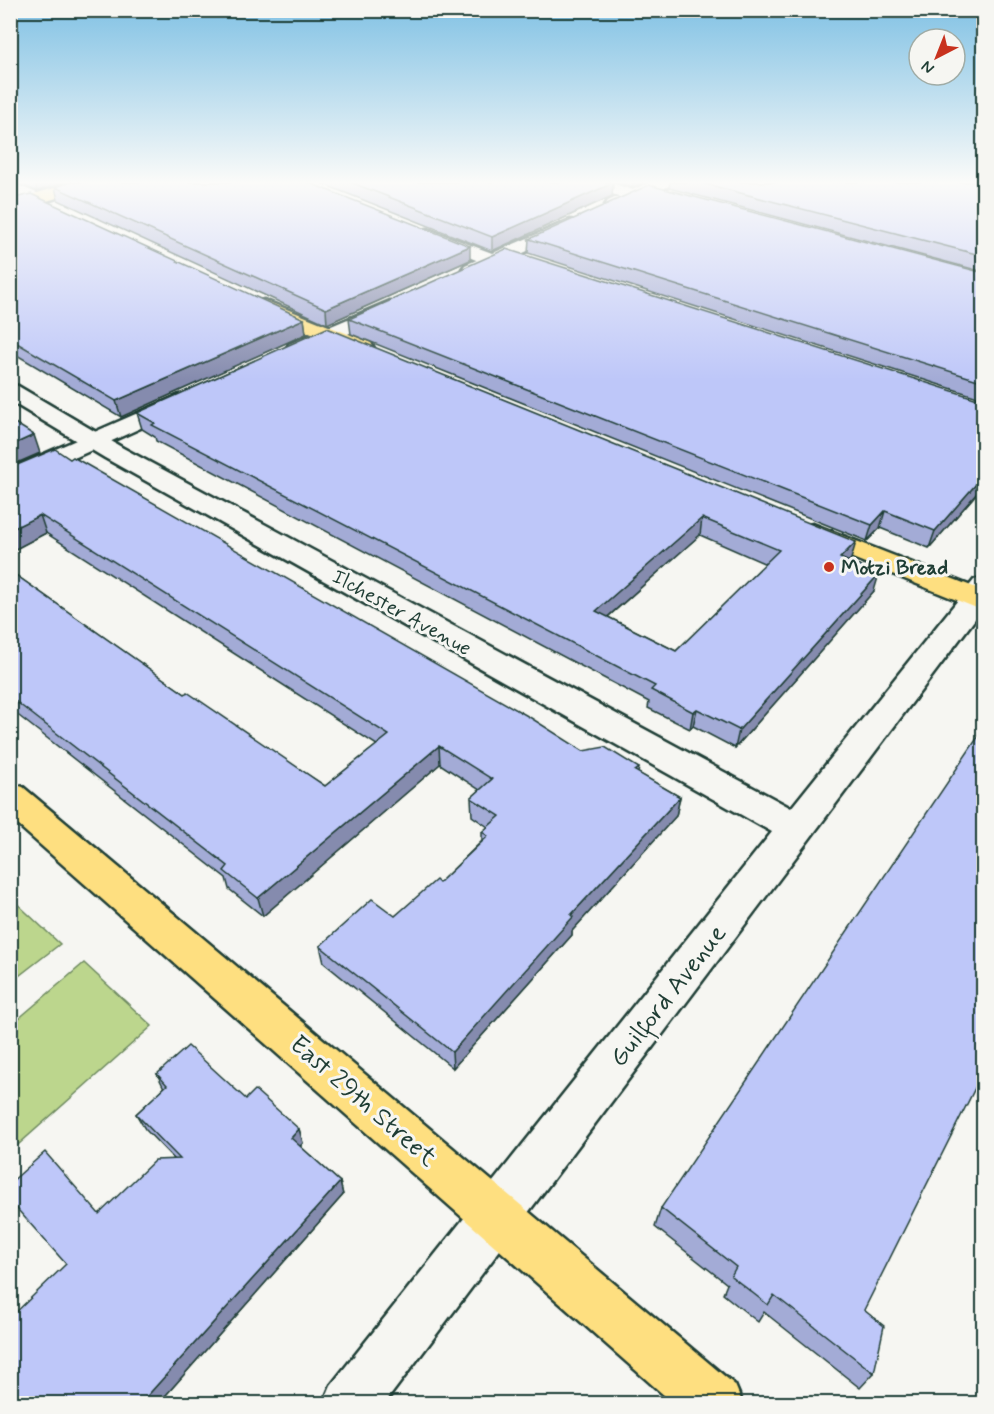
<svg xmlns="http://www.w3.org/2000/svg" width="994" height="1414" font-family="Mynerve,sans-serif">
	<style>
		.green { fill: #bcd68d; stroke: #6e8a60; stroke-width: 1.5 }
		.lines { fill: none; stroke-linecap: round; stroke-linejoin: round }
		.minor-casing { stroke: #1f3d34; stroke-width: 5 }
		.tertiary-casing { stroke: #1f3d34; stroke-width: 5 }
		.primary-casing { stroke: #1f3d34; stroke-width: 5 }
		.minor { fill: #f6f6f2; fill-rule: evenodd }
		.tertiary { fill: #f6f6f2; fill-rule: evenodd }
		.primary { fill: #fedf80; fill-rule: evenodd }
		.wall { fill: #a3abd6; stroke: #1f3d34; stroke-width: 1.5; fill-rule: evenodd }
		.shaded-wall { fill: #858bae; stroke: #1f3d34; stroke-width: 1.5 }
		.building { fill: #bec7f9; stroke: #1f3d34; stroke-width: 1.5; fill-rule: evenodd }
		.poi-dot { fill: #c8321e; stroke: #f6f6f2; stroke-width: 2 }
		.labels { text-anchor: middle; stroke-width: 6; stroke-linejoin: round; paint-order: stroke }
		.poi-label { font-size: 21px; font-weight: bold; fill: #1f3d34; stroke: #f6f6f2; text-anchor: start }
		.street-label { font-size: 21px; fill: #1f3d34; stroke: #f6f6f2 }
		.near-street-label { font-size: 26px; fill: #1f3d34; stroke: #f6f6f2 }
	</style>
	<rect width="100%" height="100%" fill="#f6f6f2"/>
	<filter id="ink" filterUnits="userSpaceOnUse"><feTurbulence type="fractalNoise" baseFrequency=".0167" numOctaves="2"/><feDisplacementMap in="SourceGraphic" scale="12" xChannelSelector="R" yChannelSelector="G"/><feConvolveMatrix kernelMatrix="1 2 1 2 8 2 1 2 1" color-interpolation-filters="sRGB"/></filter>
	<g filter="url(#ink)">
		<g class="green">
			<path d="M 11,898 L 60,944 L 11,982 L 10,982 Z"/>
			<path d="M 84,963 L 152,1026 L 11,1151 L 11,1025 Z"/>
		</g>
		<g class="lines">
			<defs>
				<g id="minor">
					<path d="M 582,182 L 608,182 L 640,192 L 642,196 L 634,201 L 584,185 Z"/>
					<path d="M 428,229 L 500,256 L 502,260 L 500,264 L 486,264 L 422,238 L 419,234 L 422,230 Z"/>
					<path d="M 10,384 L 18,386 L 123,448 L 791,808 L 974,580 L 984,577 L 984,607 L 384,1404 L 323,1404 L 331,1385 L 772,832 L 105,458 L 10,401 Z"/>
				</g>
				<g id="tertiary">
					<path d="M 10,182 L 42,195 L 44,199 L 42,203 L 30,203 L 10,193 Z"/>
					<path d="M 650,182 L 673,182 L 671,185 L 620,209 L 608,209 L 605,205 L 608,201 Z"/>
					<path d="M 570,220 L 576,221 L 579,225 L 576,229 L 479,273 L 465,273 L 462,269 L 465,265 Z"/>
					<path d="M 390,301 L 397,303 L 400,307 L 397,311 L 305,354 L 297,356 L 289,354 L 286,349 L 289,344 Z"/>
					<path d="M 179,395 L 187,397 L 191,402 L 187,407 L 10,487 L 10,469 Z"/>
				</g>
				<g id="primary">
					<path d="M 75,182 L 102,182 L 100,185 L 10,212 L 10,201 Z"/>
					<path d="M 264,300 L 371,343 L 374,348 L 371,353 L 363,355 L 355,353 L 257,310 L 254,306 L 257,302 Z"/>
					<path d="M 813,524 L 984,591 L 984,611 L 803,538 L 799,532 L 803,526 Z"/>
					<path d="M 10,783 L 23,787 L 735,1385 L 743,1404 L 674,1404 L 10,818 Z"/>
				</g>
			</defs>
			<use href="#minor" class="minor-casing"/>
			<use href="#tertiary" class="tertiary-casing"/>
			<use href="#primary" class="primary-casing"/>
			<use href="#minor" class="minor"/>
			<use href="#tertiary" class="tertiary"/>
			<use href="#primary" class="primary"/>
		</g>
		<g class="wall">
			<path d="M 15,182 L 66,182 L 37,191 Z"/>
			<path d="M 318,182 L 610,182 L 613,183 L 612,196 L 492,251 Z"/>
			<path d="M 617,182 L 644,182 L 633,187 Z"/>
			<path d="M 670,182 L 984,182 L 984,272 L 669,188 Z"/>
			<path d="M 10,186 L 14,197 L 12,199 L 304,319 L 306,334 L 121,417 L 10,351 Z"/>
			<path d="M 55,187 L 470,260 L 327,324 L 58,200 Z"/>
			<path d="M 529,239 L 984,273 L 984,399 L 528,253 Z"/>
			<path d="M 349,319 L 984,401 L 984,485 L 929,548 L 880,528 L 867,541 L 351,334 Z"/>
			<path d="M 327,328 L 851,559 L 848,561 L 874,591 L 735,748 L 693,726 L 690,729 L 648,708 L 649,702 L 156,441 L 155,437 L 142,429 L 137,413 ZM 700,535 L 766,564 L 676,651 L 608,617 Z"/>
			<path d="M 70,459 L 583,751 L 639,768 L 638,773 L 680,797 L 676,816 L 572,931 L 572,935 L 453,1068 L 324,963 L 320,946 L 395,916 L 439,883 L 482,841 L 482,832 L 488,827 L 472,816 L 471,798 L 480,790 L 440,764 L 263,916 L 229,889 L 226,878 L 10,709 L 10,571 L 185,694 L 325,786 L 377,745 L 46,533 L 10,552 Z"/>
			<path d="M 157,1074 L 246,1099 L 299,1129 L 303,1143 L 300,1146 L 340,1182 L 343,1195 L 158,1404 L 10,1404 L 66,1264 L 99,1214 L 174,1159 L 145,1129 L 136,1114 L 164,1088 Z"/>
			<path d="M 661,1208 L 864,1310 L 874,1373 L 860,1388 L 764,1312 L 758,1322 L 723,1294 L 727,1284 L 655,1227 Z"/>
		</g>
		<g class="shaded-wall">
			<path d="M 35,182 L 66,182 L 37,191 Z"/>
			<path d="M 633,182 L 644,182 L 633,187 Z"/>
			<path d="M 613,183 L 612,196 L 492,251 L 492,237 Z"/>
			<path d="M 10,186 L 14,197 L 10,199 Z"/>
			<path d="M 470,246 L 470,260 L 327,324 L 326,309 Z"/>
			<path d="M 304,319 L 306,334 L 121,417 L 116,401 Z"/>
			<path d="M 34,435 L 40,453 L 10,466 L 10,446 Z"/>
			<path d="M 984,475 L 984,485 L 929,548 L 935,531 Z"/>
			<path d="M 885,511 L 880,528 L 867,541 L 872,525 Z"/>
			<path d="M 40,515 L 46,533 L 10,552 L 10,530 Z"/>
			<path d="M 702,518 L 700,535 L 595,628 L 596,611 Z"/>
			<path d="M 856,542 L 851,559 L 835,575 L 840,558 Z"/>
			<path d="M 879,574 L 874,591 L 735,748 L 739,730 Z"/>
			<path d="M 697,709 L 693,726 L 690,729 L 693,712 Z"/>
			<path d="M 439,746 L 440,764 L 263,916 L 258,898 Z"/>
			<path d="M 680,797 L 676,816 L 572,931 L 572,935 L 453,1068 L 452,1052 L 571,915 Z"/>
			<path d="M 299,1129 L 303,1143 L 295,1152 L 291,1138 Z"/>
			<path d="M 340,1182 L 343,1195 L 158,1404 L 140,1404 Z"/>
		</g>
		<g class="building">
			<path d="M 71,182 L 307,182 L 470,246 L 326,309 L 55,187 Z"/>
			<path d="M 350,182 L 610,182 L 613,183 L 492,237 Z"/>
			<path d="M 698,182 L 984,182 L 984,256 Z"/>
			<path d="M 649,185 L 984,273 L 984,382 L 529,239 Z"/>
			<path d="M 31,194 L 304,319 L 116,401 L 10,339 L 10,199 Z"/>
			<path d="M 506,249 L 984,401 L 984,475 L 935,531 L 885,511 L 872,525 L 349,319 Z"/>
			<path d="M 327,328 L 856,542 L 840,558 L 879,574 L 739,730 L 697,709 L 693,712 L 651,690 L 655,686 L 152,425 L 155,423 L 137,413 ZM 702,518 L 779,550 L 676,651 L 596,611 Z"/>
			<path d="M 10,420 L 34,435 L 10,446 Z"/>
			<path d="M 55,449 L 70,459 L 73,457 L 531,718 L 583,751 L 605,747 L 639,768 L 635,771 L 680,797 L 571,915 L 573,917 L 452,1052 L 320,946 L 372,899 L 395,916 L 436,880 L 439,883 L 488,836 L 482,832 L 500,816 L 471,798 L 492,779 L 439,746 L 258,898 L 224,871 L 228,866 L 10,697 L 10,571 L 185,694 L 187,692 L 325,786 L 389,735 L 40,515 L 10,530 L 10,468 Z"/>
			<path d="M 984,728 L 984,1070 L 864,1310 L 884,1326 L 874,1373 L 774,1295 L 768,1305 L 731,1276 L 736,1267 L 661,1208 Z"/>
			<path d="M 188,1046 L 246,1099 L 255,1090 L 299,1129 L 291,1138 L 340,1182 L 140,1404 L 10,1404 L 10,1318 L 66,1264 L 10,1201 L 10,1183 L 45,1152 L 99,1214 L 155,1160 L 180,1159 L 136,1114 L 167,1085 L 157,1074 Z"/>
		</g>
	</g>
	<linearGradient id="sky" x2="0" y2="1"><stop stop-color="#80c1e4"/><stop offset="0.48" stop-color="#fbfbf9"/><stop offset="1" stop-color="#fbfbf9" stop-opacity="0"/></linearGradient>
	<rect width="994" height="380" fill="url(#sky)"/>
	<circle class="poi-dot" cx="829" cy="567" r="6"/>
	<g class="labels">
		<g class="poi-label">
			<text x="841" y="574">Motzi Bread</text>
		</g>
		<g class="street-label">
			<text transform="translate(402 612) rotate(29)" y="7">Ilchester Avenue</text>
		</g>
		<g class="near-street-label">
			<text transform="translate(667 995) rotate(-52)" y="9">Guilford Avenue</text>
			<text transform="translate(364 1100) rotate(41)" y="9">East 29th Street</text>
		</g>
	</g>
	<rect width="994" height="1414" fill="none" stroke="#f6f6f2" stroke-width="36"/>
	<rect x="18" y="18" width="958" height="1378" fill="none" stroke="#1f3d34" stroke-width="2" filter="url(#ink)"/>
	<g transform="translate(937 57) rotate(222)"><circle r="28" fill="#f6f6f2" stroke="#a0aca6" stroke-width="1.5"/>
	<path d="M0-4.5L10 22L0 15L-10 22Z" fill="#c8321e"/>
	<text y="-9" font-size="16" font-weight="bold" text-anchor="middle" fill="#1f3d34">N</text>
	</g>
</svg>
